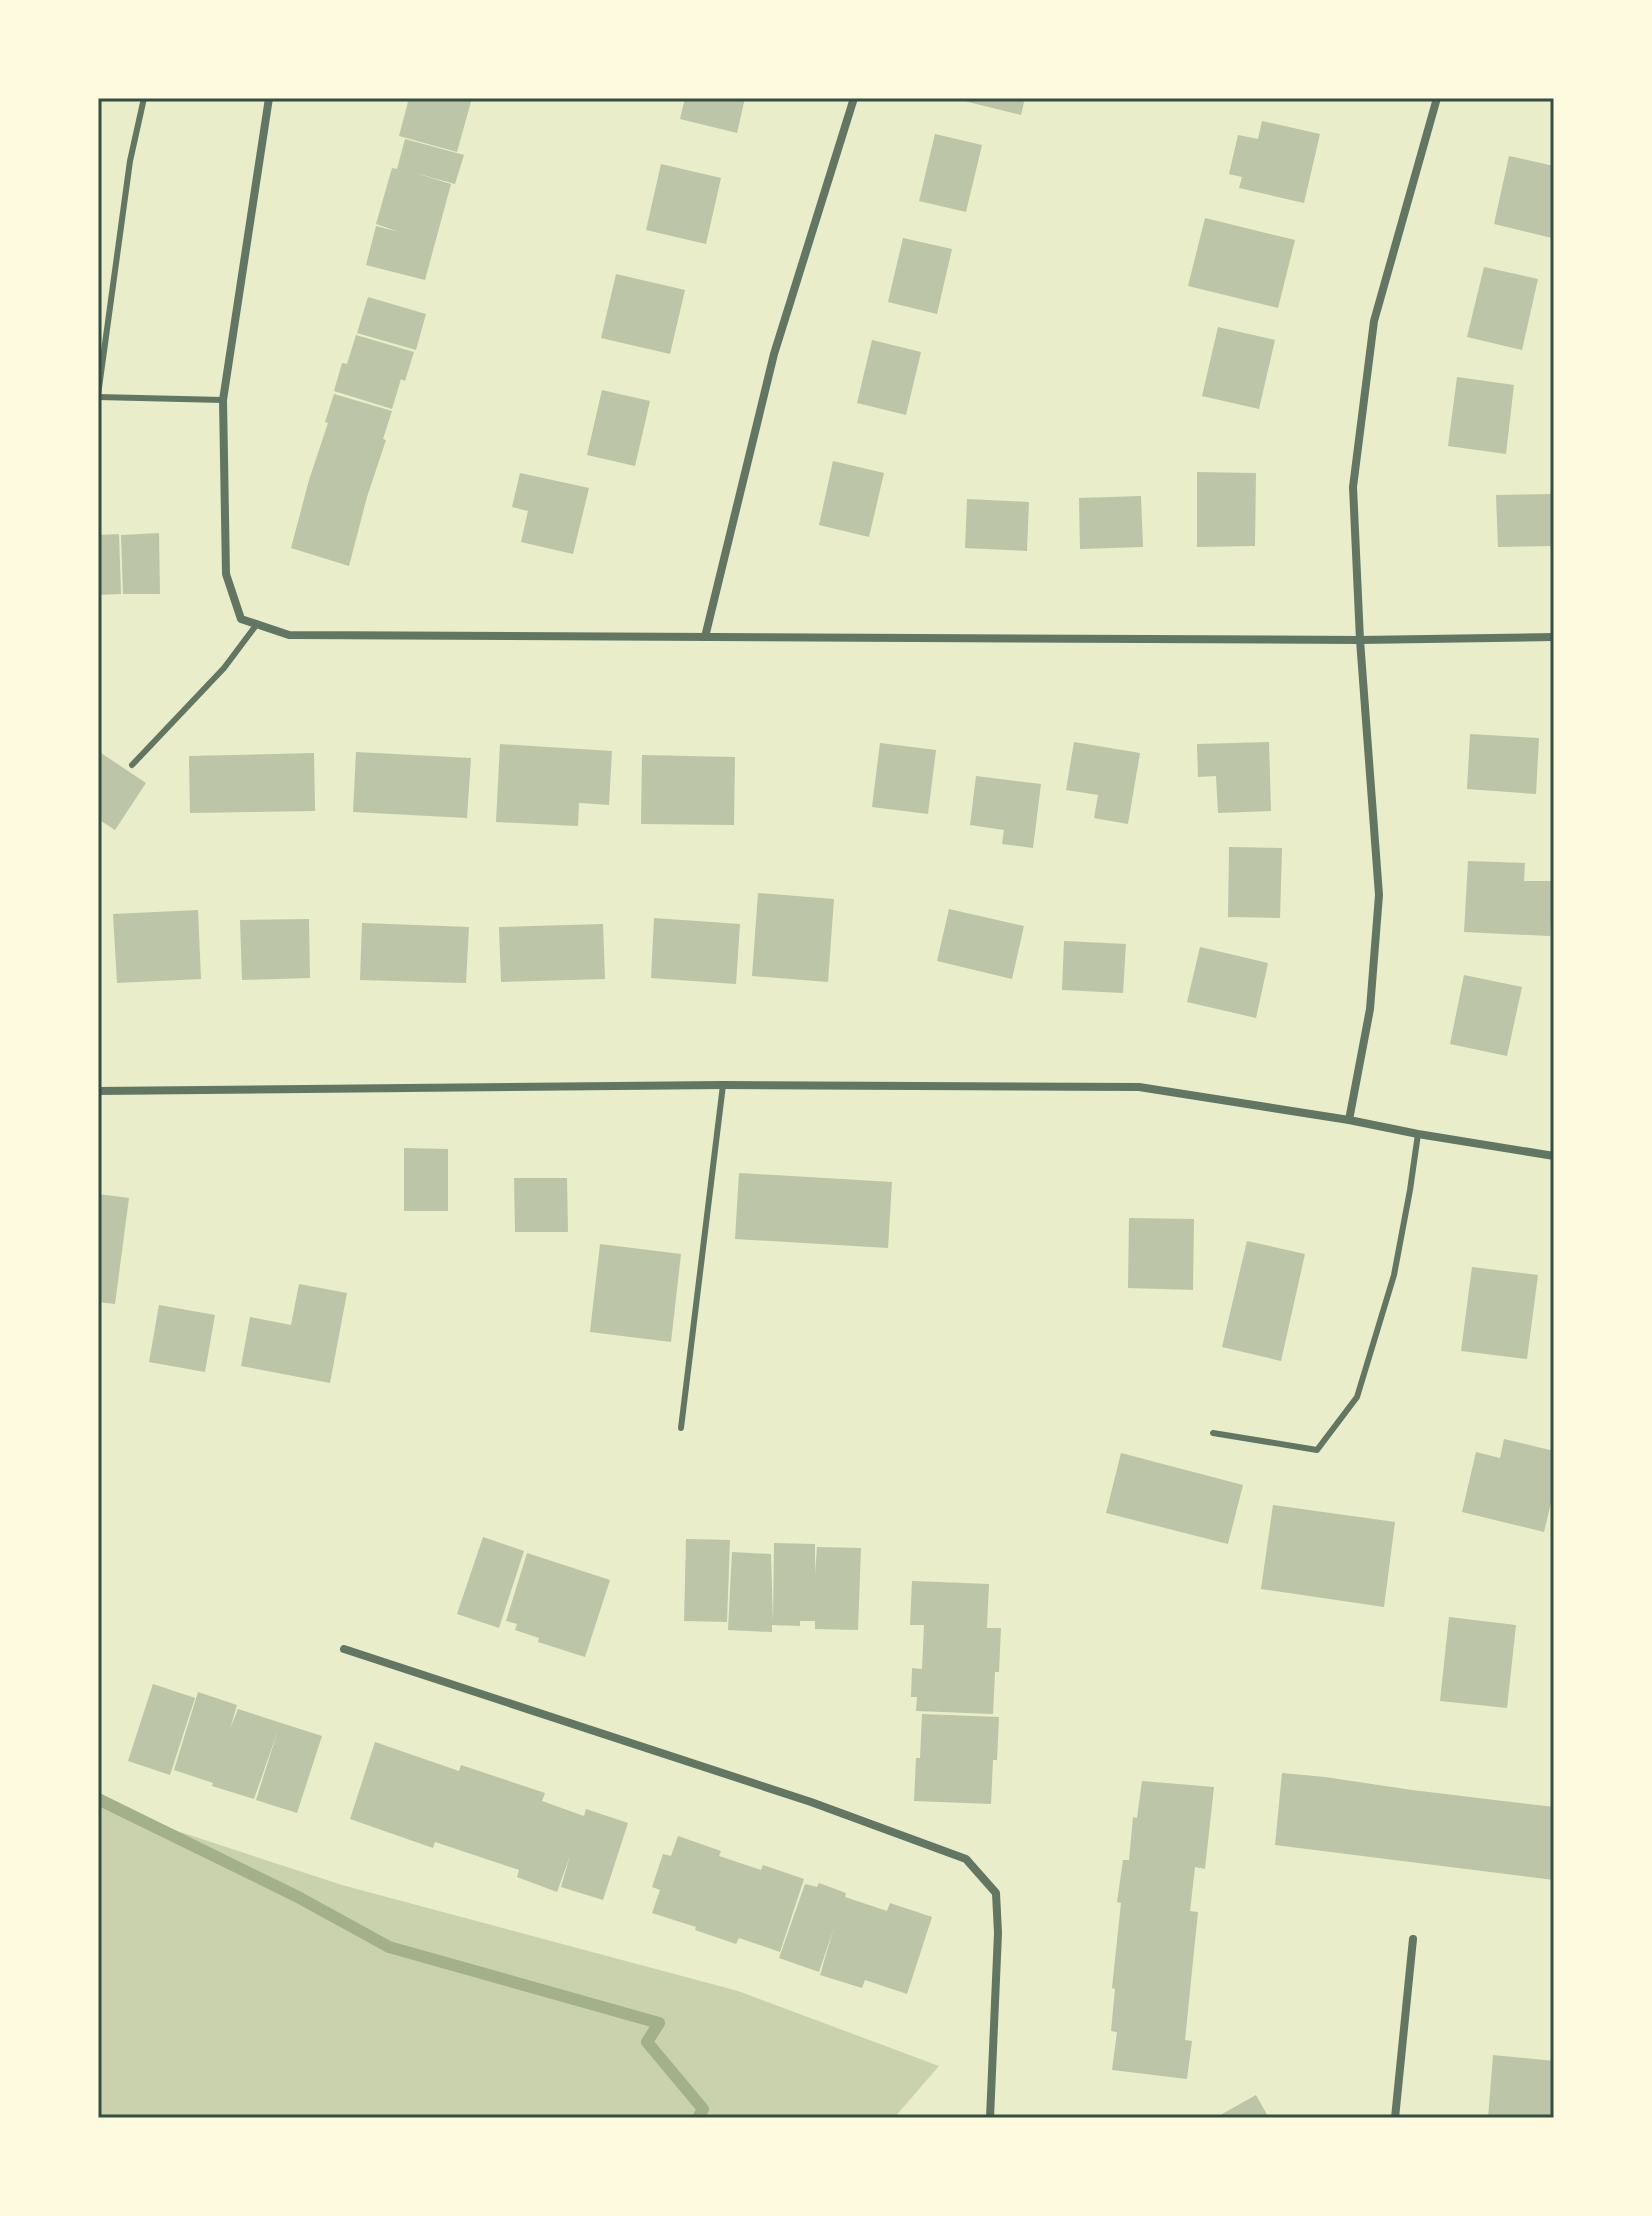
<svg xmlns="http://www.w3.org/2000/svg" width="1652" height="2216" font-family="'Archivo Narrow',sans-serif">
	<style>
		.green { fill: #cad2ad }
		.lines { fill: none; stroke-linecap: round; stroke-linejoin: round }
		.stream { stroke: #a3b18a; stroke-width: 12 }
		.building { fill: #bcc5a7 }
		.service { stroke: #617663; stroke-width: 6 }
		.minor { stroke: #617663; stroke-width: 8 }
		.neatline { fill: none; stroke: #344e41; stroke-width: 3 }
	</style>
	<rect width="100%" height="100%" fill="#e9edc9"/>
	<path class="green" d="M 98,1805 L 342,1885 L 738,1991 L 939,2066 L 894,2118 L 98,2118 Z"/>
	<g class="lines">
		<path class="stream" d="M 98,1799 L 298,1897 L 389,1947 L 659,2023 L 647,2042 L 703,2109 L 698,2118"/>
	</g>
	<g class="building">
		<path d="M 409,98 L 472,98 L 457,152 L 399,136 Z"/>
		<path d="M 685,98 L 745,98 L 737,133 L 680,119 Z"/>
		<path d="M 952,98 L 1025,98 L 1021,115 Z"/>
		<path d="M 1262,121 L 1320,134 L 1304,203 L 1239,188 L 1242,177 L 1229,174 L 1238,135 L 1258,139 Z"/>
		<path d="M 935,134 L 982,145 L 966,212 L 919,201 Z"/>
		<path d="M 405,139 L 464,155 L 455,184 L 412,172 L 451,184 L 425,280 L 366,265 L 376,226 L 399,232 L 376,224 L 392,168 L 397,169 Z"/>
		<path d="M 1509,156 L 1554,166 L 1552,238 L 1494,224 Z"/>
		<path d="M 661,164 L 721,178 L 706,244 L 646,230 Z"/>
		<path d="M 1205,218 L 1295,240 L 1278,308 L 1188,286 Z"/>
		<path d="M 903,238 L 952,249 L 937,314 L 888,302 Z"/>
		<path d="M 1484,267 L 1538,279 L 1522,350 L 1467,337 Z"/>
		<path d="M 616,274 L 685,290 L 670,354 L 601,338 Z"/>
		<path d="M 368,297 L 426,314 L 416,350 L 357,333 Z"/>
		<path d="M 1218,327 L 1275,340 L 1259,409 L 1202,396 Z"/>
		<path d="M 356,335 L 414,352 L 405,381 L 401,379 L 392,409 L 334,391 L 342,363 L 347,364 Z"/>
		<path d="M 872,340 L 921,352 L 906,415 L 857,403 Z"/>
		<path d="M 1457,377 L 1514,385 L 1506,454 L 1448,446 Z"/>
		<path d="M 602,390 L 650,401 L 635,466 L 587,455 Z"/>
		<path d="M 334,394 L 392,411 L 383,439 L 386,440 L 367,497 L 349,566 L 291,548 L 309,480 L 328,423 L 325,422 Z"/>
		<path d="M 833,461 L 884,473 L 869,537 L 819,525 Z"/>
		<path d="M 1197,472 L 1256,473 L 1255,546 L 1197,547 Z"/>
		<path d="M 520,473 L 589,488 L 573,554 L 521,542 L 528,511 L 512,507 Z"/>
		<path d="M 1554,494 L 1554,546 L 1498,547 L 1496,495 Z"/>
		<path d="M 1141,496 L 1143,547 L 1080,549 L 1079,498 Z"/>
		<path d="M 967,499 L 1029,502 L 1027,551 L 965,548 Z"/>
		<path d="M 159,533 L 160,594 L 123,594 L 121,535 Z"/>
		<path d="M 119,534 L 121,594 L 98,595 L 98,535 Z"/>
		<path d="M 1470,734 L 1539,738 L 1536,794 L 1467,789 Z"/>
		<path d="M 1074,742 L 1140,753 L 1128,824 L 1094,818 L 1098,795 L 1066,790 Z"/>
		<path d="M 1269,742 L 1271,811 L 1218,813 L 1216,776 L 1198,777 L 1197,744 Z"/>
		<path d="M 880,743 L 936,750 L 928,814 L 872,807 Z"/>
		<path d="M 500,744 L 612,751 L 609,805 L 579,803 L 578,826 L 496,822 Z"/>
		<path d="M 98,751 L 146,783 L 115,830 L 98,819 Z"/>
		<path d="M 356,752 L 471,758 L 467,818 L 353,812 Z"/>
		<path d="M 314,753 L 315,811 L 190,813 L 189,756 Z"/>
		<path d="M 642,755 L 735,757 L 734,825 L 641,824 Z"/>
		<path d="M 976,776 L 1041,784 L 1033,848 L 1002,844 L 1004,830 L 970,825 Z"/>
		<path d="M 1229,847 L 1282,848 L 1280,918 L 1228,917 Z"/>
		<path d="M 1468,861 L 1525,863 L 1524,881 L 1553,881 L 1550,936 L 1464,932 Z"/>
		<path d="M 758,893 L 834,899 L 828,982 L 752,976 Z"/>
		<path d="M 949,909 L 1024,926 L 1012,979 L 937,961 Z"/>
		<path d="M 198,910 L 201,979 L 117,983 L 113,914 Z"/>
		<path d="M 654,918 L 740,924 L 736,984 L 651,978 Z"/>
		<path d="M 309,919 L 310,978 L 242,980 L 240,920 Z"/>
		<path d="M 362,923 L 469,927 L 466,983 L 360,980 Z"/>
		<path d="M 603,924 L 605,979 L 501,982 L 499,927 Z"/>
		<path d="M 1064,941 L 1126,944 L 1123,993 L 1062,990 Z"/>
		<path d="M 1200,947 L 1268,963 L 1256,1018 L 1187,1002 Z"/>
		<path d="M 1464,975 L 1522,987 L 1507,1056 L 1450,1044 Z"/>
		<path d="M 404,1148 L 448,1149 L 448,1211 L 404,1211 Z"/>
		<path d="M 739,1173 L 892,1182 L 888,1248 L 735,1239 Z"/>
		<path d="M 514,1178 L 567,1178 L 568,1232 L 515,1232 Z"/>
		<path d="M 98,1194 L 129,1198 L 115,1304 L 98,1302 Z"/>
		<path d="M 1129,1218 L 1194,1219 L 1193,1290 L 1128,1288 Z"/>
		<path d="M 1247,1241 L 1305,1254 L 1281,1361 L 1222,1347 Z"/>
		<path d="M 600,1244 L 681,1254 L 671,1342 L 590,1332 Z"/>
		<path d="M 1472,1267 L 1538,1275 L 1527,1359 L 1461,1351 Z"/>
		<path d="M 299,1284 L 347,1293 L 330,1383 L 241,1366 L 250,1317 L 291,1325 Z"/>
		<path d="M 159,1305 L 215,1315 L 205,1372 L 149,1362 Z"/>
		<path d="M 1504,1439 L 1554,1451 L 1554,1490 L 1544,1532 L 1462,1512 L 1476,1452 L 1500,1458 Z"/>
		<path d="M 1121,1453 L 1243,1485 L 1228,1544 L 1106,1513 Z"/>
		<path d="M 1273,1505 L 1395,1522 L 1384,1607 L 1261,1589 Z"/>
		<path d="M 483,1537 L 524,1551 L 499,1628 L 457,1614 Z"/>
		<path d="M 686,1539 L 730,1540 L 727,1622 L 684,1621 Z"/>
		<path d="M 774,1543 L 815,1544 L 815,1574 L 817,1547 L 861,1548 L 858,1630 L 815,1629 L 815,1621 L 800,1621 L 800,1626 L 772,1625 L 772,1632 L 728,1630 L 732,1552 L 771,1554 L 773,1622 Z"/>
		<path d="M 527,1553 L 610,1580 L 585,1657 L 538,1642 L 539,1638 L 515,1630 L 517,1624 L 506,1621 Z"/>
		<path d="M 912,1581 L 989,1584 L 987,1628 L 1001,1628 L 999,1672 L 995,1672 L 993,1714 L 916,1711 L 917,1697 L 911,1697 L 912,1668 L 922,1669 L 924,1625 L 910,1625 Z"/>
		<path d="M 1449,1617 L 1516,1625 L 1507,1708 L 1440,1701 Z"/>
		<path d="M 153,1684 L 195,1698 L 170,1775 L 128,1761 Z"/>
		<path d="M 198,1692 L 237,1705 L 230,1729 L 238,1709 L 322,1736 L 297,1813 L 256,1800 L 278,1730 L 254,1799 L 212,1786 L 213,1783 L 174,1770 Z"/>
		<path d="M 922,1714 L 999,1717 L 997,1760 L 993,1760 L 991,1804 L 914,1801 L 916,1758 L 920,1758 Z"/>
		<path d="M 375,1742 L 459,1771 L 461,1765 L 545,1793 L 542,1801 L 584,1816 L 586,1809 L 628,1823 L 603,1900 L 561,1887 L 570,1856 L 557,1892 L 517,1877 L 519,1870 L 435,1842 L 433,1848 L 350,1819 Z"/>
		<path d="M 1282,1773 L 1325,1777 L 1412,1790 L 1554,1807 L 1554,1880 L 1275,1845 Z"/>
		<path d="M 1142,1781 L 1214,1787 L 1205,1869 L 1195,1867 L 1190,1911 L 1198,1912 L 1185,2040 L 1192,2041 L 1187,2079 L 1112,2070 L 1117,2032 L 1111,2031 L 1115,1989 L 1112,1988 L 1121,1903 L 1117,1902 L 1123,1860 L 1129,1860 L 1133,1817 L 1137,1818 Z"/>
		<path d="M 678,1836 L 721,1851 L 719,1856 L 761,1870 L 763,1865 L 804,1879 L 780,1952 L 739,1938 L 736,1944 L 695,1930 L 696,1927 L 652,1913 L 660,1890 L 652,1887 L 663,1854 L 671,1856 Z"/>
		<path d="M 819,1883 L 846,1893 L 845,1897 L 887,1911 L 890,1903 L 932,1917 L 907,1994 L 865,1980 L 862,1988 L 820,1975 L 834,1928 L 819,1972 L 779,1958 L 805,1884 L 817,1887 Z"/>
		<path d="M 1493,2055 L 1554,2061 L 1551,2118 L 1488,2118 Z"/>
		<path d="M 1256,2095 L 1269,2118 L 1215,2118 Z"/>
	</g>
	<g class="lines">
		<g class="service">
			<path d="M 98,395 L 130,161 L 144,98"/>
			<path d="M 98,397 L 223,400"/>
			<path d="M 132,765 L 224,668 L 257,624"/>
			<path d="M 681,1428 L 723,1085"/>
			<path d="M 1213,1433 L 1317,1450 L 1357,1397 L 1394,1275 L 1410,1190 L 1418,1134"/>
		</g>
		<g class="minor">
			<path d="M 269,98 L 223,400 L 226,574 L 241,619 L 289,635 L 1360,640 L 1554,637"/>
			<path d="M 705,637 L 774,354 L 854,98"/>
			<path d="M 98,1091 L 723,1085 L 1139,1087 L 1349,1120 L 1418,1134 L 1554,1156"/>
			<path d="M 1349,1120 L 1370,1009 L 1379,895 L 1360,640 L 1353,487 L 1374,321 L 1437,98"/>
			<path d="M 344,1649 L 811,1802 L 966,1859 L 996,1893 L 998,1933 L 990,2118"/>
			<path d="M 1395,2118 L 1413,1939"/>
		</g>
	</g>
	<rect width="1652" height="2216" fill="none" stroke="#fefae0" stroke-width="200"/>
	<rect x="100" y="100" width="1452" height="2016" class="neatline"/>
</svg>
